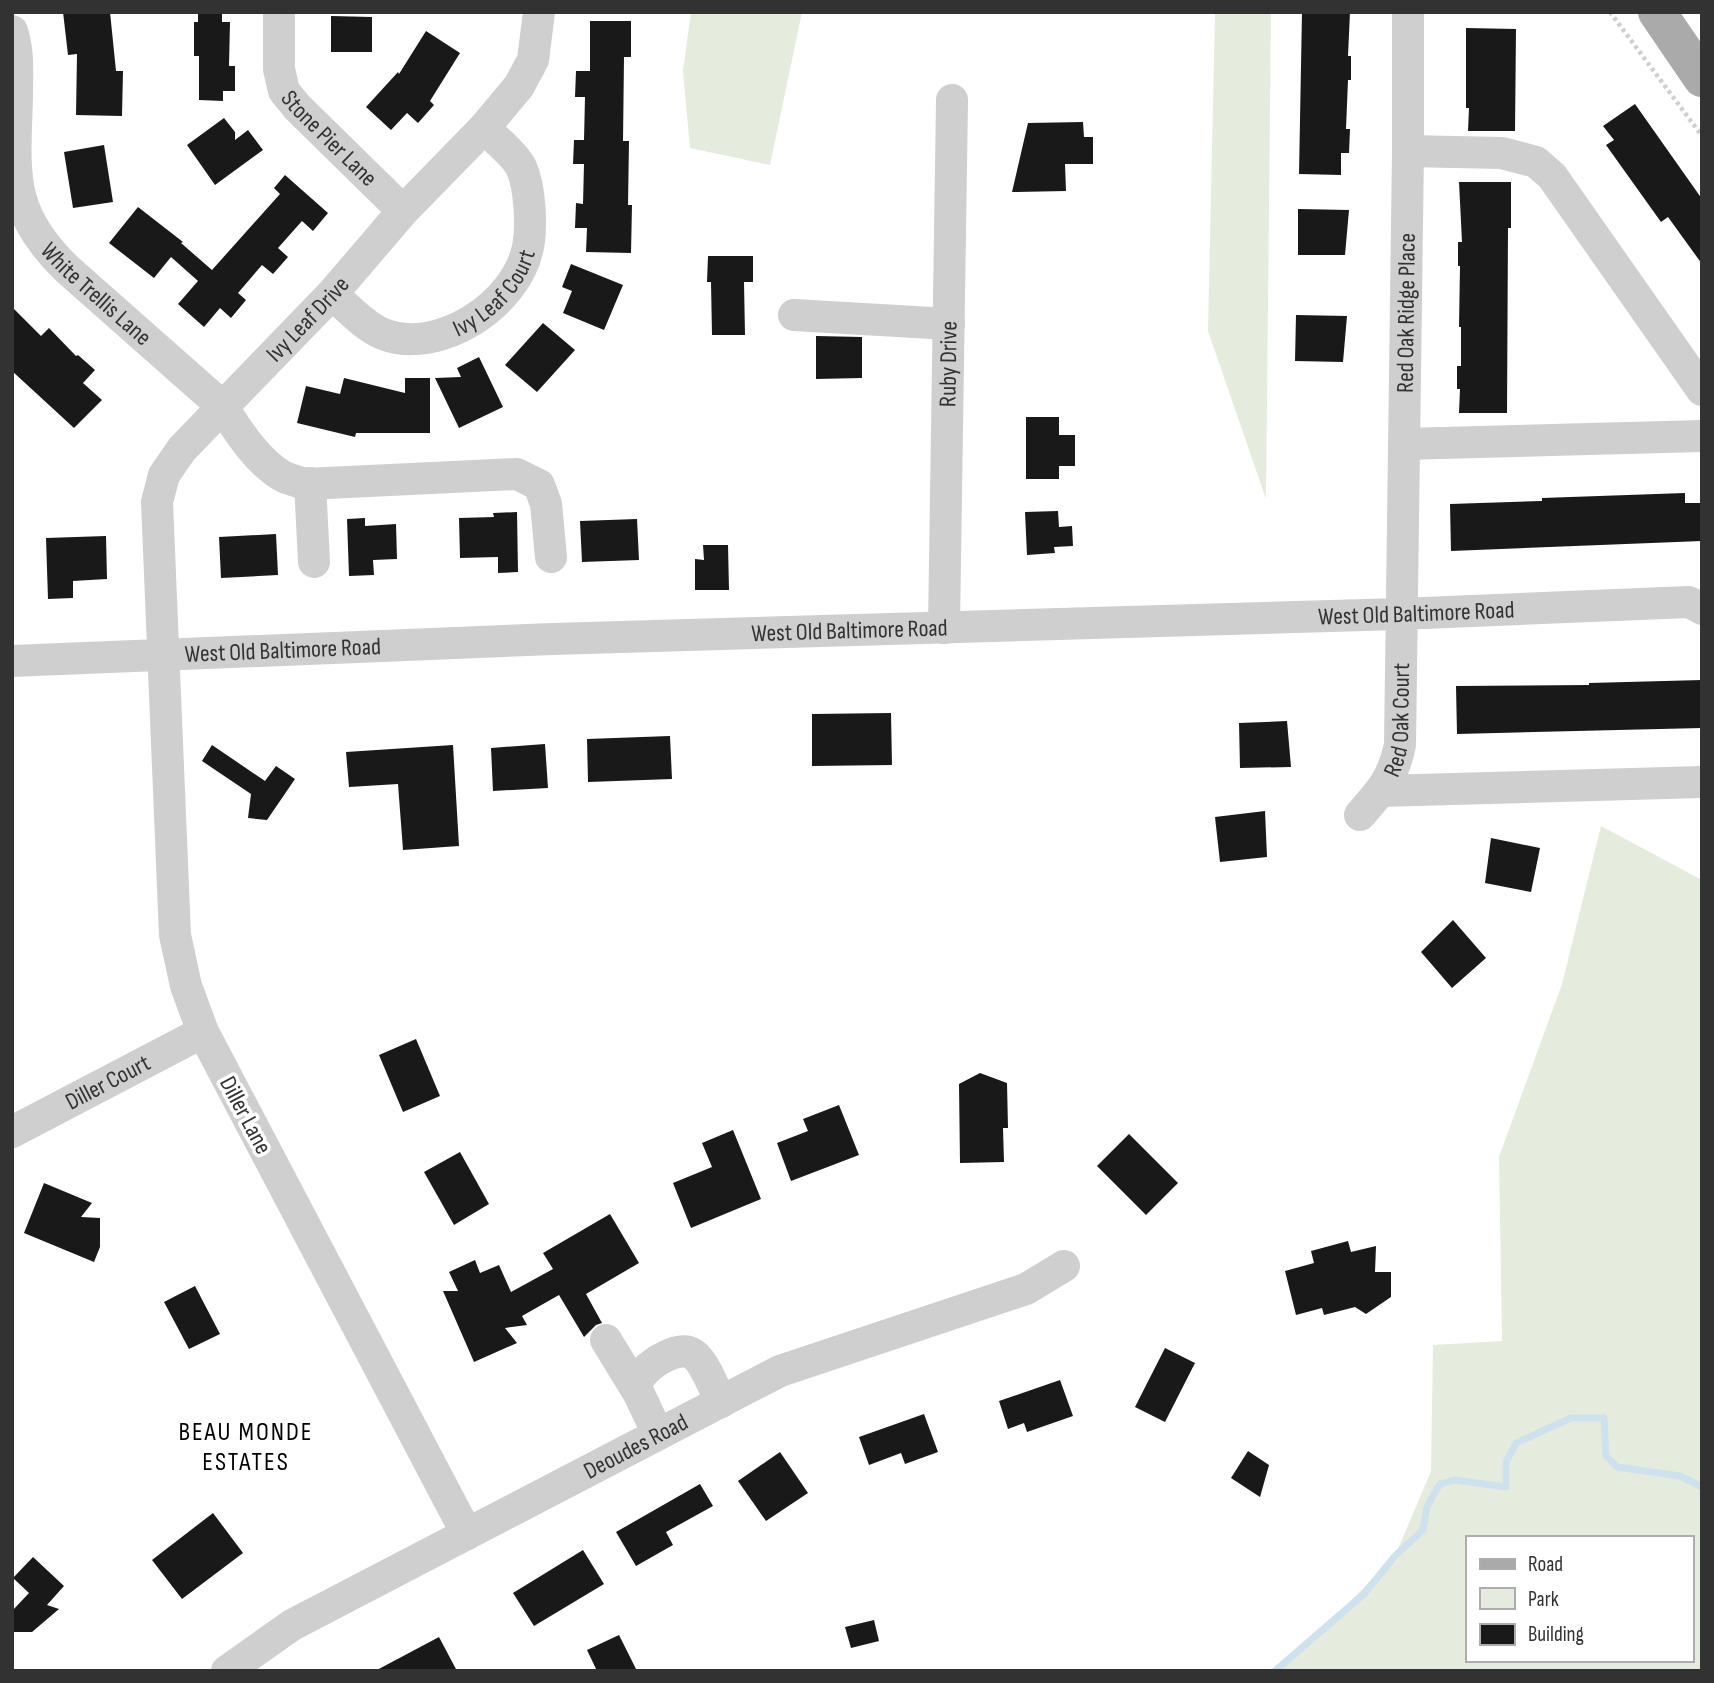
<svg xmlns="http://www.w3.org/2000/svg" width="1714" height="1683" font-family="'Sofia Sans Condensed',sans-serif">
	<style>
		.green { fill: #e5ecde; fill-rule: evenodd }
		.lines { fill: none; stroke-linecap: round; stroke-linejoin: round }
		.stream { stroke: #cee1ee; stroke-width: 7 }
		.building { fill: #191919 }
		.path { stroke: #cfcfcf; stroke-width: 4.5; stroke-dasharray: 3.5 3.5; stroke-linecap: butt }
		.minor { stroke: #cfcfcf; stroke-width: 32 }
		.major { stroke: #aaa; stroke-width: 38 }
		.labels { text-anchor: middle; stroke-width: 7; stroke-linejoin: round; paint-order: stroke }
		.street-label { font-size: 24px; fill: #323232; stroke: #fff }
		.neighbourhood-label { font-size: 26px; letter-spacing: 2px; fill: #000; stroke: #fff }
	</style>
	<rect width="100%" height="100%" fill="#fff"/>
	<g class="green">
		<path d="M 691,12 L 802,12 L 770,165 L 690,148 L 683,71 Z"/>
		<path d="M 1215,12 L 1271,12 L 1266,499 L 1208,331 Z"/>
		<path d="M 1601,826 L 1702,880 L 1702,1671 L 1273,1671 L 1321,1631 L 1395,1556 L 1431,1471 L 1433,1345 L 1502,1341 L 1499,1157 L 1562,984 ZM 1467,1538 L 1691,1538 L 1691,1660 L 1467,1660 Z"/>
	</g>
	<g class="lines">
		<path class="stream" d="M 1275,1671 L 1364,1594 L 1395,1556 L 1423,1530 L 1427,1506 L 1440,1484 L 1455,1480 L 1506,1487 L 1506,1462 L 1516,1443 L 1571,1418 L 1604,1418 L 1606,1456 L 1617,1467 L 1680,1476 L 1702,1487"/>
	</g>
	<g class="building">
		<path d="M 63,12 L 110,12 L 116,71 L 123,71 L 122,116 L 76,115 L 77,54 L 68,55 Z"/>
		<path d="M 198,12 L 222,12 L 222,22 L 230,22 L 229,66 L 235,66 L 235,91 L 223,91 L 223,101 L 199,100 L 199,56 L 194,56 L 194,22 L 198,22 Z"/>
		<path d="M 1302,12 L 1350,12 L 1348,56 L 1351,56 L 1351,80 L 1348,80 L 1346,129 L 1350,129 L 1349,153 L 1341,153 L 1341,175 L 1299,174 Z"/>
		<path d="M 331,16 L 372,17 L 372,52 L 331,52 Z"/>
		<path d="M 590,21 L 631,21 L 631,57 L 624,57 L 623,141 L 629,141 L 628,205 L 632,205 L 631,253 L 586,252 L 587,228 L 575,228 L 576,203 L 583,204 L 584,164 L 573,164 L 574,140 L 584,140 L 585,97 L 575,97 L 576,71 L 590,71 Z"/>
		<path d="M 1466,28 L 1516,29 L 1515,131 L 1468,131 L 1469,108 L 1466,108 Z"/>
		<path d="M 426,31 L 460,53 L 430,101 L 434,105 L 418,123 L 407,113 L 391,130 L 366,107 L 398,72 L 399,74 Z"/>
		<path d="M 1635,104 L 1702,199 L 1702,264 L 1668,217 L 1661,222 L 1606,145 L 1614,140 L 1603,126 Z"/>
		<path d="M 224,118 L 235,132 L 235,140 L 248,130 L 263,150 L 215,185 L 187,145 Z"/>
		<path d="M 1083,122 L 1084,137 L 1093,137 L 1093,164 L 1065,164 L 1066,191 L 1012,192 L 1028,123 Z"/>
		<path d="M 104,145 L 113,202 L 73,208 L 64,152 Z"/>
		<path d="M 285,175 L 328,213 L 313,231 L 302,221 L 278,248 L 288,257 L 273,274 L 262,265 L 238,293 L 246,300 L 231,318 L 220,308 L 204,327 L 178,304 L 198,281 L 171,257 L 154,278 L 109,243 L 138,207 L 183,242 L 181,243 L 212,270 L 280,194 L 274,188 Z"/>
		<path d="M 1459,182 L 1511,182 L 1511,228 L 1508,228 L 1507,413 L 1459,413 L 1460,389 L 1457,389 L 1457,366 L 1461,366 L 1461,327 L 1459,327 L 1460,266 L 1458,266 L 1458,242 L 1462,242 Z"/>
		<path d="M 1298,209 L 1349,210 L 1345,255 L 1298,255 Z"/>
		<path d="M 708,256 L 753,256 L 753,282 L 744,282 L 745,335 L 712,335 L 711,282 L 707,282 Z"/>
		<path d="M 571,264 L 623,285 L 604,330 L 563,313 L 572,291 L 562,287 Z"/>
		<path d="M 12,307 L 41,336 L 49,328 L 76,356 L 78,355 L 95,370 L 83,383 L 102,400 L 74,428 L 12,371 Z"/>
		<path d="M 1296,315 L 1347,316 L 1343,362 L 1295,361 Z"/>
		<path d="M 543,323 L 575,350 L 537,392 L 505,365 Z"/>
		<path d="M 816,336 L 862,337 L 862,378 L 816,379 Z"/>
		<path d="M 479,357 L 503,407 L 459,428 L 435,378 L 461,377 L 457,368 Z"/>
		<path d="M 344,378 L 405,393 L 405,378 L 430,378 L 430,433 L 356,433 L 355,437 L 297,423 L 306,386 L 340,394 Z"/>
		<path d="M 1026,417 L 1059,417 L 1059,435 L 1075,435 L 1075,466 L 1059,466 L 1059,479 L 1026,479 Z"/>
		<path d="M 1685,493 L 1685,503 L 1702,503 L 1702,541 L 1451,551 L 1450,504 L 1542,501 L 1542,498 Z"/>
		<path d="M 1058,511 L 1059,527 L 1072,526 L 1073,546 L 1054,547 L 1055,553 L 1027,555 L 1025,512 Z"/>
		<path d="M 517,512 L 518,572 L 498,573 L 498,557 L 460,558 L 459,518 L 494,517 L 493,513 Z"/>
		<path d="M 365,518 L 365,526 L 396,524 L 397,559 L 373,560 L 374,575 L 349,576 L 347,519 Z"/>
		<path d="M 637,519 L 639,560 L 582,562 L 580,521 Z"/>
		<path d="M 276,534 L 278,575 L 221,578 L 219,537 Z"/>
		<path d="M 106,536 L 107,579 L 73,581 L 73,598 L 48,599 L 46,538 Z"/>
		<path d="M 703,545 L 728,545 L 729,590 L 695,590 L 695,559 L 704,560 Z"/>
		<path d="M 1702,680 L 1702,728 L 1457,734 L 1456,686 L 1589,685 L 1589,683 Z"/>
		<path d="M 891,713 L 892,765 L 812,766 L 812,714 Z"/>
		<path d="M 1287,721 L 1291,767 L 1240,768 L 1239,723 Z"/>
		<path d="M 670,736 L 672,779 L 588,782 L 587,739 Z"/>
		<path d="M 545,744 L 548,788 L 493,791 L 491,748 Z"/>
		<path d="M 212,745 L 265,781 L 276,766 L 295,779 L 267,820 L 248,818 L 251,794 L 202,761 Z"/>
		<path d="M 453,745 L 459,846 L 403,850 L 398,784 L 349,787 L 346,752 Z"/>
		<path d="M 1265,811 L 1267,857 L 1220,862 L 1215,817 Z"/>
		<path d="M 1491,838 L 1540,848 L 1531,892 L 1485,883 Z"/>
		<path d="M 1453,920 L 1486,958 L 1452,988 L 1421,952 Z"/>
		<path d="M 416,1039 L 440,1096 L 403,1112 L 379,1055 Z"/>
		<path d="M 980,1073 L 1007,1083 L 1008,1128 L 1003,1128 L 1004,1162 L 960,1163 L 959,1084 Z"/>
		<path d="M 839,1105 L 859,1155 L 791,1181 L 777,1143 L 808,1131 L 803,1119 Z"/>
		<path d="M 733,1130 L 761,1199 L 691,1228 L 673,1183 L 712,1167 L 702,1143 Z"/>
		<path d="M 1129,1134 L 1178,1183 L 1146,1215 L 1097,1166 Z"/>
		<path d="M 460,1152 L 489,1204 L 454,1225 L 424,1172 Z"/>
		<path d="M 44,1183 L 92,1203 L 81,1217 L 100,1218 L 100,1247 L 94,1262 L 24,1233 Z"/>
		<path d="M 610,1214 L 639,1263 L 586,1294 L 602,1323 L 596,1325 L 584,1337 L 559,1295 L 522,1316 L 527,1325 L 505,1328 L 517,1343 L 474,1362 L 443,1291 L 458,1291 L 449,1272 L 475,1260 L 480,1273 L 499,1265 L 511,1292 L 553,1269 L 543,1253 Z"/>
		<path d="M 1348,1241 L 1351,1252 L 1376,1246 L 1375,1272 L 1391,1272 L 1391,1297 L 1366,1314 L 1355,1307 L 1324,1315 L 1322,1308 L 1296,1315 L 1285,1271 L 1314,1263 L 1311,1251 Z"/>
		<path d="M 195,1286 L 220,1334 L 189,1349 L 164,1302 Z"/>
		<path d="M 1165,1348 L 1195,1363 L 1165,1422 L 1135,1407 Z"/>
		<path d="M 1060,1380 L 1073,1416 L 1027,1432 L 1024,1423 L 1008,1429 L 999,1401 Z"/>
		<path d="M 924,1414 L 938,1452 L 905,1464 L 901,1453 L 869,1465 L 859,1437 Z"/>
		<path d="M 1248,1451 L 1269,1465 L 1260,1497 L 1231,1478 Z"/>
		<path d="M 780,1452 L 808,1493 L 766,1521 L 738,1481 Z"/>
		<path d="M 700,1484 L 713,1506 L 666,1532 L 673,1545 L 636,1566 L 616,1532 Z"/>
		<path d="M 213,1513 L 243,1553 L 182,1599 L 152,1560 Z"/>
		<path d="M 583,1550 L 604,1584 L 534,1626 L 513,1593 Z"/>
		<path d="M 33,1557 L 64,1586 L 47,1605 L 59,1609 L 32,1632 L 12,1632 L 12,1611 L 29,1593 L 13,1578 Z"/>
		<path d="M 874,1620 L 879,1641 L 851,1648 L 845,1627 Z"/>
		<path d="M 619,1635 L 637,1671 L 597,1671 L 587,1650 Z"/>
		<path d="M 439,1637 L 457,1671 L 375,1671 Z"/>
	</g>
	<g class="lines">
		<path class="path" d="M 1610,12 L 1702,136"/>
		<g class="minor">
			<path id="s1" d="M 279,12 L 279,69 L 284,91 L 297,107 L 403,211"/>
			<path id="s2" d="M 12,31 C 19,52 17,74 17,96 C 15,173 7,211 67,269 L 222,406 C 238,431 258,463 284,477 C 291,480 299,482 306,484 L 517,474 L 539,485 L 546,504 L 551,557"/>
			<path d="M 1408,151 L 1502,153 L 1536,162 L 1552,176 L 1702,390"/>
			<path id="s3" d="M 332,294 C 347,307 364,326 383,334 C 439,356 517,304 528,247 C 532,226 530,186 521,167 C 515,155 494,138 484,128"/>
			<path d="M 794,315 L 949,324"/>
			<path d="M 1404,444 L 1702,436"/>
			<path d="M 310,483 L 314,562"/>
			<path id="s4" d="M 944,628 L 952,100"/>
			<path id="s5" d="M 12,661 L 553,639 L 1400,614 L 1689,602 L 1702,609"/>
			<path d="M 1381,791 L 1702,782"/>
			<path id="s6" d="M 1360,815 C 1382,790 1393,778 1400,745 L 1408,151 L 1408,12"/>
			<path id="s7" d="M 12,1132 L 203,1032"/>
			<path d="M 606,1340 L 639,1394 L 658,1434"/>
			<path d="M 635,1386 C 637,1382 640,1376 644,1372 C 653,1362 679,1345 693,1354 C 704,1361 715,1390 721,1402"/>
			<path id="s8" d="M 467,1534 L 203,1032 L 186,986 L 175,935 L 157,502 L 164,475 L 182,449 L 332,294 L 403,211 L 484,128 L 519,86 L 533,60 L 539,12"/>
			<path id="s9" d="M 227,1671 L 292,1625 L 780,1371 L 1026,1289 L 1064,1266"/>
		</g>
		<path class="major" d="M 1657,12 L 1702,78"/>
	</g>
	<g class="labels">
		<g class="street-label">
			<text dy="8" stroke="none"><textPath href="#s1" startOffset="145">Stone Pier Lane</textPath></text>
			<text dy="8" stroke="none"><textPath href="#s3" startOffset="194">Ivy Leaf Court</textPath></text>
			<text dy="8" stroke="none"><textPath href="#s2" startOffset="292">White Trellis Lane</textPath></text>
			<text dy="8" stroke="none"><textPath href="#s6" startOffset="514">Red Oak Ridge Place</textPath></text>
			<text dy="8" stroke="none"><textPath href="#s8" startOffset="1342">Ivy Leaf Drive</textPath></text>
			<text dy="8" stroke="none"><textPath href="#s4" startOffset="264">Ruby Drive</textPath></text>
			<text dy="8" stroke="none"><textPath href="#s5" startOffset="1405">West Old Baltimore Road</textPath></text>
			<text dy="8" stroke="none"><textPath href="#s5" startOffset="838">West Old Baltimore Road</textPath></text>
			<text dy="8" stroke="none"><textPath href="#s5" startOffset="271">West Old Baltimore Road</textPath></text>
			<text dy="8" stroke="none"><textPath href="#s6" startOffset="107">Red Oak Court</textPath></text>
			<text dy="8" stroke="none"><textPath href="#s7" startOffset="108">Diller Court</textPath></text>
			<text transform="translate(246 1115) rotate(62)" y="8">Diller Lane</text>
			<text dy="8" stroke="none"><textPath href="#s9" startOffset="467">Deoudes Road</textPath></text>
		</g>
		<g class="neighbourhood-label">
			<text x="246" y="1440">BEAU MONDE<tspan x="246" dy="30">ESTATES</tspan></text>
		</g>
	</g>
	<rect width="1714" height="1683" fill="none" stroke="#323232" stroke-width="28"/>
	<rect x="1466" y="1536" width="228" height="126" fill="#ffffff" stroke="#adadad" stroke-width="2"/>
	<rect x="1480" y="1559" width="35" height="10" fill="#aaaaaa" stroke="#adadad" stroke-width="2"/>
	<text x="1528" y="1571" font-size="21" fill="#323232">Road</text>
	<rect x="1480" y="1588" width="35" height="21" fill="#e5ecde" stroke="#adadad" stroke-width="2"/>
	<text x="1528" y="1606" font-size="21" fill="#323232">Park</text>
	<rect x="1480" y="1624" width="35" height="21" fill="#191919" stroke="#adadad" stroke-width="2"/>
	<text x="1528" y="1641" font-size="21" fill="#323232">Building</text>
</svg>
